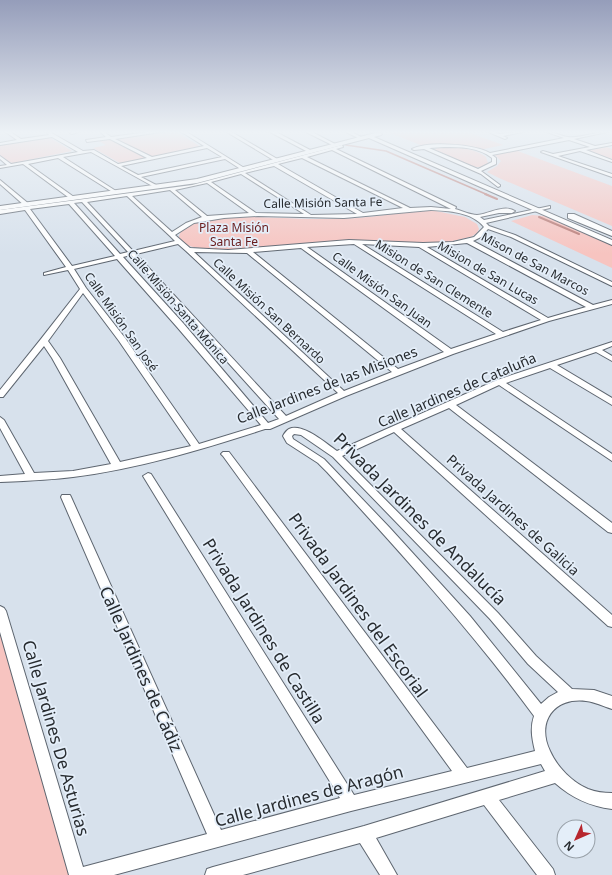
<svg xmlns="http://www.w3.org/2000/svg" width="612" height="875" font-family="'Noto Sans',sans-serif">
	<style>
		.green { fill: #f7c4c0 }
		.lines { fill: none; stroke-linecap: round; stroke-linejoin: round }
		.stream-far1 { stroke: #b97a75; stroke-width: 1.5 }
		.stream { stroke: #b97a75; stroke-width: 2 }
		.street-casing { stroke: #5e6670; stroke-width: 2 }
		.secondary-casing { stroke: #5e6670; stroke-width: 2 }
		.street { fill: #fff; fill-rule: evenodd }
		.secondary { fill: #fff; fill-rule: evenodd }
		.labels { text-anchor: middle; stroke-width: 3.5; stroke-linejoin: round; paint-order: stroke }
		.far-street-label { font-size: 12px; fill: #272b2f; stroke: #e4eef9 }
		.far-park-label { font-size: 12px; fill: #691c1d; stroke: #e4eef9 }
		.street-label { font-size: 14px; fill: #272b2f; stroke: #e4eef9 }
		.near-street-label { font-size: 17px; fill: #272b2f; stroke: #e4eef9 }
	</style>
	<rect width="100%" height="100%" fill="#d7e1ec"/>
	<g class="green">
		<path d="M 172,131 L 175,131 L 201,147 L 120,163 L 93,148 L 106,145 L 97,140 Z"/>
		<path d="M 385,131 L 465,131 L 503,145 L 484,149 L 467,147 L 423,146 Z"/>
		<path d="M 49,137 L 72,151 L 13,163 L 9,162 L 0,155 L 0,145 Z"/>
		<path d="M 607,147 L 612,149 L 612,159 L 586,151 Z"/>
		<path d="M 437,148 C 453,146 473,147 486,157 L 488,163 L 481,167 L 475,167 L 433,150 Z"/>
		<path d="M 515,150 L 612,186 L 612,226 L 499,178 L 487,172 L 497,166 L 501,161 L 494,154 Z"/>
		<path d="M 431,210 L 465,217 L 477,224 L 479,229 L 477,233 L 471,237 L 443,243 L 367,241 L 324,242 L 233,252 L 193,247 L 186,245 L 179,240 C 178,229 190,224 199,222 C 237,213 277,219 315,219 C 332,219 350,219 367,217 C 389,215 409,211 431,210 Z"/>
		<path d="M 532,215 L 544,216 L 612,245 L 612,268 L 511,221 Z"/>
		<path d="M 0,611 L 77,875 L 0,875 Z"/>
	</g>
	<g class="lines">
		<path class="stream-far1" d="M 346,145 L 386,151 L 488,195"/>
		<g class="stream">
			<path d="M 485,194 L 497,199"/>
			<path d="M 539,217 L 579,234"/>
		</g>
		<defs>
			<g id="street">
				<path d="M 4,131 L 9,131 L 21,139 L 49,135 L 47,133 L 50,132 L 83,151 L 94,150 L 118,164 L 147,158 L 110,139 L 87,142 L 86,140 L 106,137 L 99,131 L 103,131 L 111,137 L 154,131 L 167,131 L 115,139 L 152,157 L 204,146 L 180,131 L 185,131 L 246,169 L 242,170 L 225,159 L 141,177 L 158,186 L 158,188 L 156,188 L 91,152 L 63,157 L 116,191 L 116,193 L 114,193 L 58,158 L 28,164 L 74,197 L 74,199 L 72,200 L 23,164 L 0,168 L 0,166 L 7,165 L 0,159 L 0,156 L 11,164 L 78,152 L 52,137 L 0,145 L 0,143 L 17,140 ZM 207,148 L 222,157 L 138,175 L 121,166 Z"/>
				<path d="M 74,131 L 82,131 L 72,134 L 70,133 Z"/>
				<path d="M 225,131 L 230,131 L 279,160 L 275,161 Z"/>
				<path d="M 268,131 L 274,131 L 312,151 L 308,152 Z"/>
				<path d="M 304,131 L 310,131 L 337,145 L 334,146 Z"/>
				<path d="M 344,131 L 350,131 L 363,138 L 360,139 Z"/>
				<path d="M 486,131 L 492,131 L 499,134 L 528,131 L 503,136 L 507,138 L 505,139 Z"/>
				<path d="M 544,131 C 553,131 560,136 568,137 C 578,139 599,131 612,131 L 574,139 L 595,146 L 612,143 L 612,145 L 586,150 L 612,160 L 612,162 L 580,151 L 558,156 L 612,174 L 612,177 L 541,152 L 543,151 L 553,154 L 590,147 L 569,140 L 492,155 L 496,158 L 496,164 L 481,171 L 500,185 L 500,186 L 498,187 L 481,174 L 424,149 L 414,150 L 412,149 C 428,141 474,144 490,153 L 564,138 ZM 444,147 C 461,147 478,147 492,158 L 492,162 L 478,169 L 429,148 Z"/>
				<path d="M 342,145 L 343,147 L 336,149 L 456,207 L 455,209 C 462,211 471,215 477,215 C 489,214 504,204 515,211 L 512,213 L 499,213 L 480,217 L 484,220 L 550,206 L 550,208 L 486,223 L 489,226 L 515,235 L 612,282 L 612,286 L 511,237 L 488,229 L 481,237 L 473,241 L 593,305 L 612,300 L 612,304 L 549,321 L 453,354 L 346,396 L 270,429 L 265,429 C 204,449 137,469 73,477 C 49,480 24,481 0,482 L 0,476 L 25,474 L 0,428 L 0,417 L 4,420 L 34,473 L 73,471 L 111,464 L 52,358 L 44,346 L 3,397 L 0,397 L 0,390 L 41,339 L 80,289 L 68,270 L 44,275 L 44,273 L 66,267 L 25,210 L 0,214 L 0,210 L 192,185 ZM 332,150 L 451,209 L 431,207 L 410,208 L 307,157 ZM 302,158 L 403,208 L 363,213 L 278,164 ZM 274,166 L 357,214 L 311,215 L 245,173 ZM 241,174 L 304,214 L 256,213 L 211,182 ZM 207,183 L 249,213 L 207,216 L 175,190 ZM 170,190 L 202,217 L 186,223 L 172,232 L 132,196 ZM 127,196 L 170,236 L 175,241 L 133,251 L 87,202 ZM 82,202 L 128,252 L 120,254 L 74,203 ZM 69,204 L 115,256 L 72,266 L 30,209 ZM 431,210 C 449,211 472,212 484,227 L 474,237 L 453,242 L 423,243 L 349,240 L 228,250 L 190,248 L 175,235 L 194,223 L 224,218 L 258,216 L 344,218 ZM 467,243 L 586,307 L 548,318 L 427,247 ZM 178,244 L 186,251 L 338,393 L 286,416 L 136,254 ZM 354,244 L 496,334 L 451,349 L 307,247 ZM 362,244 L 419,247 L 541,320 L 503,332 ZM 301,248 L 444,352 L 398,369 L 253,252 ZM 194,252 L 247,253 L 392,372 L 344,391 ZM 131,255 L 279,419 L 268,423 L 183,323 L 123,257 ZM 117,259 L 177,327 L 261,425 L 199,444 L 125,338 L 86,288 L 74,269 ZM 83,293 L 119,341 L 191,446 L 120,462 L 60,358 L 48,341 Z"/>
				<path d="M 0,180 L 29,204 L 29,206 L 25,206 L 0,184 Z"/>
				<path d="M 612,342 L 612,346 L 602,350 L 612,356 L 612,361 L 596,352 L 557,365 L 612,398 L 612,405 L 550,368 L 506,383 L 612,454 L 612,461 L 499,385 L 456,405 L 612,523 L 612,533 L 608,532 L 449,408 L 401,429 L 612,615 L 612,627 L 608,626 L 394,432 L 342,456 L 498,613 L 536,656 L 572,689 L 594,690 L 612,696 L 612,709 C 603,706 595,702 586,701 C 554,697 536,722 550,751 C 557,767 572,782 588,789 C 596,792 604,793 612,793 L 612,809 C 589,806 572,798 555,783 L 499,800 L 553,869 L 555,875 L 537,875 L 484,805 L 376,838 L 397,875 L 380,875 L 360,843 L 243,875 L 205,875 L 207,869 L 213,867 L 364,826 L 545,771 L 541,764 L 351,811 L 114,875 L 69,875 L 0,632 L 0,606 L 4,608 L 6,611 L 83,867 L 207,834 L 61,497 L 62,495 L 70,495 L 71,497 L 221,830 L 340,798 L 143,476 L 148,473 L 151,474 L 354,795 L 452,771 L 223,456 L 221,454 L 223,452 L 229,452 L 467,768 L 535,751 C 532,739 530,728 534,716 C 471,630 399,551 327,472 L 318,463 L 287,443 L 283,436 C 284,434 287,430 289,429 C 302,422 327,444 337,451 L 497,380 ZM 294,434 L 301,435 L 333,457 L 490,619 L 528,664 L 558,692 L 549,697 L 541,704 L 470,616 L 389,527 L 324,459 L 293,439 L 292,436 Z"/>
			</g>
			<g id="secondary">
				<path d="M 379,132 L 382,134 L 381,135 L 374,137 L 612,240 L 612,245 L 369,138 L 197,183 L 0,210 L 0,206 L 197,179 Z"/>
				<path d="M 568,214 L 574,214 L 612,231 L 612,236 L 568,218 Z"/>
			</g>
		</defs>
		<use href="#street" class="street-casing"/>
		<use href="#secondary" class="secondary-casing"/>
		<use href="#street" class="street"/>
		<use href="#secondary" class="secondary"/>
	</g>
	<linearGradient id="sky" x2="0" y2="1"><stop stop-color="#959dba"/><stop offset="0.52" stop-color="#edf2f6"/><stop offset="1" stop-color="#edf2f6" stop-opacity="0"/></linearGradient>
	<rect width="612" height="254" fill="url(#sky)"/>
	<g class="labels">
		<g class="far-street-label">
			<text transform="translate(323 203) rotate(-1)" y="4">Calle Misión Santa Fe</text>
			<text transform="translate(535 264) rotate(28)" y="4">Mison de San Marcos</text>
			<text transform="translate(488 273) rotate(30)" y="4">Mision de San Lucas</text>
			<text transform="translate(434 279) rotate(32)" y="4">Mision de San Clemente</text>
			<text transform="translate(382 290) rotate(36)" y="4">Calle Misión San Juan</text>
			<text transform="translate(178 307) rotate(49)" y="4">Calle Misión Santa Mónica</text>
			<text transform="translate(269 311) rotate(43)" y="4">Calle Misión San Bernardo</text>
			<text transform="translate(121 322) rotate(55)" y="4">Calle Misión San José</text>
		</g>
		<g class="far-park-label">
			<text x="234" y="232">Plaza Misión<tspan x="234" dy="14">Santa Fe</tspan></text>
		</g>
		<g class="street-label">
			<text transform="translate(327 385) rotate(-21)" y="5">Calle Jardines de las Misiones</text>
			<text transform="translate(457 390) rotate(-23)" y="5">Calle Jardines de Cataluña</text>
			<text transform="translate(513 515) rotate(42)" y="5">Privada Jardines de Galicia</text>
		</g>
		<g class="near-street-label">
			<text transform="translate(420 519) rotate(45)" y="6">Privada Jardines de Andalucía</text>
			<text transform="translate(358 605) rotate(54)" y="6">Privada Jardines del Escorial</text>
			<text transform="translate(264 631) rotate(58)" y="6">Privada Jardines de Castilla</text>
			<text transform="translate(141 669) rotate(66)" y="6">Calle Jardines de Cádiz</text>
			<text transform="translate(56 738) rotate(74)" y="6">Calle Jardines De Asturias</text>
			<text transform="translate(309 796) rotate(-15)" y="6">Calle Jardines de Aragón</text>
		</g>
	</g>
	<g transform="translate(576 839) rotate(225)"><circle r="19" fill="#e4eef9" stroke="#98a0a8"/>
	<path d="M0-3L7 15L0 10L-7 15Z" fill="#b7262e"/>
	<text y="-6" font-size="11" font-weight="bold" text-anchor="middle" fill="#272b2f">N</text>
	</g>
</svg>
